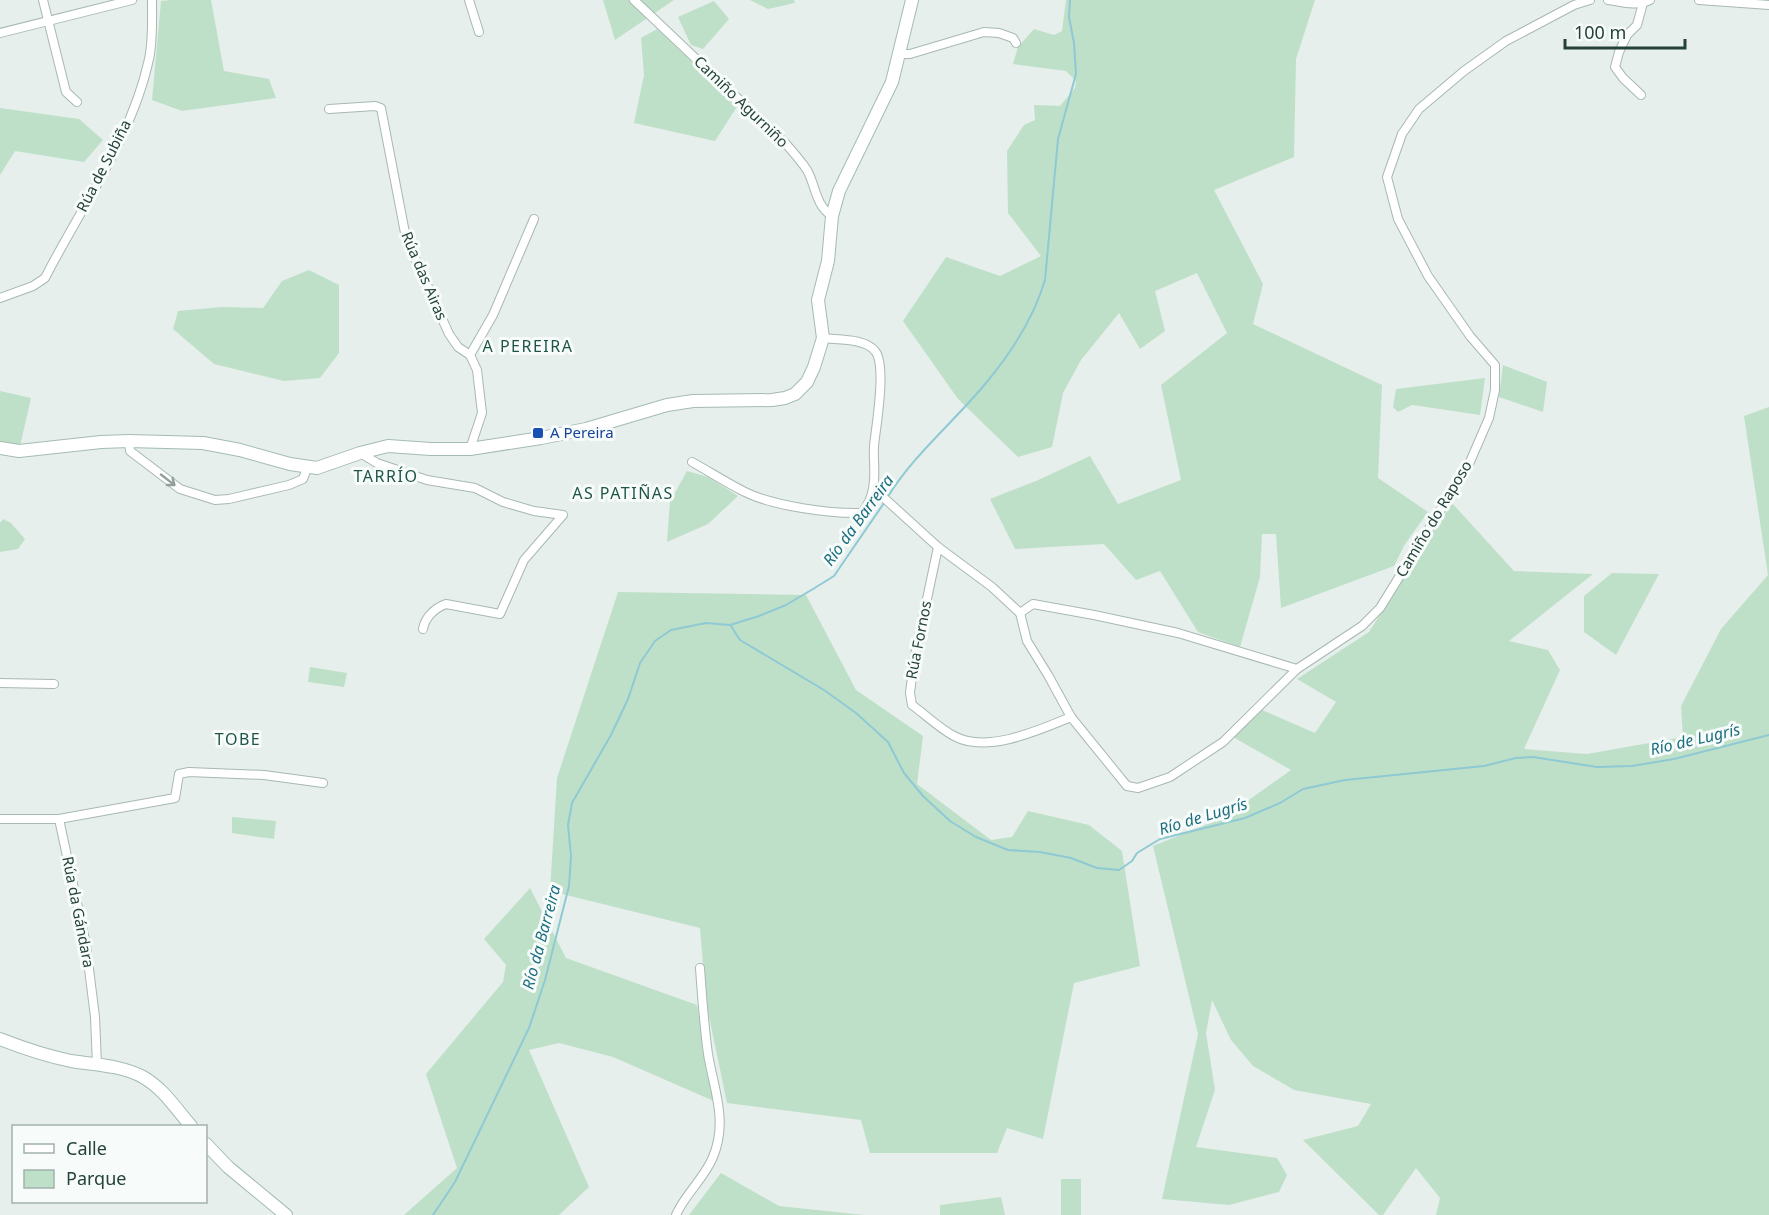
<svg xmlns="http://www.w3.org/2000/svg" width="1769" height="1215" font-family="'Noto Sans',sans-serif">
	<style>
		.green { fill: #bfe0c8 }
		.lines { fill: none; stroke-linecap: round; stroke-linejoin: round }
		.stream { stroke: #8ec9d4; stroke-width: 2 }
		.street-casing { stroke: #a8b8b2; stroke-width: 10 }
		.secondary-casing { stroke: #a4bbb3; stroke-width: 14 }
		.street { stroke: #fff; stroke-width: 8 }
		.secondary { stroke: #fff; stroke-width: 12 }
		.oneway { stroke: #92a09c }
		.transit-dot { fill: #1a4fb4; stroke: #f7fbf9; stroke-width: 2 }
		.labels { text-anchor: middle; stroke-width: 6; stroke-linejoin: round; paint-order: stroke }
		.street-label { font-size: 15px; fill: #24423a; stroke: #f7fbf9 }
		.transit-label { font-size: 15px; fill: #164399; stroke: #f7fbf9; text-anchor: start }
		.neighbourhood-label { font-size: 16px; letter-spacing: 1.5px; fill: #1f5548; stroke: #f7fbf9 }
		.water-label { font-size: 16px; font-style: italic; fill: #1c6f80; stroke: #f7fbf9 }
	</style>
	<rect width="100%" height="100%" fill="#e6efeb"/>
	<g class="green">
		<path d="M 171,0 L 211,0 L 224,71 L 269,79 L 276,98 L 182,111 L 152,100 L 161,1 Z"/>
		<path d="M 603,0 L 674,0 L 615,40 Z"/>
		<path d="M 750,0 L 794,0 L 795,3 L 768,9 Z"/>
		<path d="M 1066,0 L 1315,0 L 1296,59 L 1294,157 L 1214,190 L 1263,284 L 1253,324 L 1382,385 L 1378,478 L 1428,512 L 1405,544 L 1394,566 L 1281,608 L 1276,534 L 1262,534 L 1260,577 L 1240,647 L 1198,632 L 1160,571 L 1136,580 L 1104,544 L 1015,549 L 990,499 L 1036,481 L 1090,456 L 1118,504 L 1181,480 L 1161,385 L 1227,333 L 1197,273 L 1155,291 L 1165,331 L 1140,349 L 1119,313 L 1081,360 L 1063,393 L 1052,447 L 1018,457 L 958,399 L 903,321 L 946,257 L 1000,276 L 1041,256 L 1008,213 L 1007,151 L 1024,125 L 1035,120 L 1034,105 L 1060,106 L 1075,88 L 1076,81 L 1066,71 L 1013,64 L 1018,47 L 1034,29 L 1054,35 L 1062,31 Z"/>
		<path d="M 714,1 L 729,19 L 703,49 L 691,45 L 678,17 Z"/>
		<path d="M 657,29 L 738,105 L 715,141 L 634,123 L 644,75 L 641,38 Z"/>
		<path d="M 0,108 L 79,119 L 103,140 L 84,162 L 15,151 L 0,175 Z"/>
		<path d="M 309,270 L 339,285 L 339,353 L 320,378 L 284,381 L 214,364 L 173,329 L 178,311 L 221,307 L 263,308 L 282,281 Z"/>
		<path d="M 1503,365 L 1547,382 L 1543,412 L 1499,397 Z"/>
		<path d="M 1485,378 L 1480,415 L 1412,405 L 1398,412 L 1393,407 L 1396,389 Z"/>
		<path d="M 0,391 L 31,398 L 20,446 L 0,442 Z"/>
		<path d="M 1769,407 L 1769,1215 L 1436,1215 L 1440,1198 L 1416,1168 L 1383,1215 L 1379,1215 L 1303,1140 L 1358,1126 L 1371,1104 L 1294,1090 L 1253,1066 L 1231,1040 L 1212,1000 L 1206,1033 L 1215,1090 L 1196,1147 L 1277,1158 L 1287,1175 L 1279,1192 L 1229,1205 L 1162,1199 L 1198,1034 L 1153,846 L 1225,817 L 1291,770 L 1233,737 L 1262,710 L 1315,733 L 1336,702 L 1297,679 L 1369,632 L 1452,503 L 1514,571 L 1593,574 L 1509,641 L 1548,650 L 1560,670 L 1524,749 L 1587,754 L 1683,737 L 1681,706 L 1721,629 L 1768,575 L 1744,416 Z"/>
		<path d="M 687,471 L 708,477 L 738,496 L 708,524 L 667,542 L 670,502 Z"/>
		<path d="M 3,519 L 11,523 L 25,539 L 18,549 L 0,552 L 0,523 Z"/>
		<path d="M 1612,573 L 1659,574 L 1616,655 L 1584,632 L 1584,596 Z"/>
		<path d="M 618,592 L 806,595 L 856,690 L 923,736 L 917,784 L 991,840 L 1012,837 L 1028,811 L 1089,825 L 1122,851 L 1140,966 L 1074,983 L 1043,1139 L 1007,1128 L 997,1153 L 870,1153 L 861,1120 L 727,1103 L 706,1002 L 700,928 L 550,891 L 557,778 Z"/>
		<path d="M 310,667 L 347,673 L 344,687 L 308,682 Z"/>
		<path d="M 232,817 L 276,821 L 274,839 L 232,833 Z"/>
		<path d="M 530,888 L 566,958 L 697,1005 L 716,1102 L 613,1057 L 559,1043 L 529,1050 L 589,1187 L 559,1215 L 404,1215 L 457,1168 L 426,1074 L 503,982 L 506,965 L 484,939 Z"/>
		<path d="M 721,1173 L 779,1206 L 864,1215 L 689,1215 Z"/>
		<rect x="1061" y="1179" width="20" height="36"/>
		<path d="M 1001,1197 L 1005,1215 L 940,1215 L 940,1205 Z"/>
	</g>
	<g class="lines">
		<g class="stream">
			<path d="M 887,498 C 914,454 954,422 986,383 C 1011,353 1034,317 1045,280 L 1058,139 L 1076,74 L 1074,43 L 1069,17 L 1070,0"/>
			<path d="M 731,626 L 740,640 L 824,690 L 856,713 L 888,742 L 904,773 L 923,796 L 950,821 L 976,837 L 1008,850 L 1040,852 L 1071,858 L 1097,868 L 1119,870 L 1132,861 L 1137,853 L 1160,839 L 1245,818 L 1280,803 L 1303,789 L 1345,780 L 1484,766 L 1516,758 L 1533,757 L 1597,767 L 1632,766 L 1674,759 L 1769,735"/>
			<path d="M 433,1215 L 455,1182 L 529,1028 L 545,980 L 569,886 L 571,856 L 568,825 L 572,803 L 611,735 L 628,699 L 640,663 L 655,641 L 671,630 L 706,623 L 730,625 L 759,616 L 786,605 L 813,589 L 834,576 L 884,503"/>
		</g>
		<defs>
			<g id="street">
				<path d="M 43,0 L 66,92 L 77,102"/>
				<path d="M 469,0 L 479,32"/>
				<path d="M 634,0 L 786,144 C 793,152 801,161 807,170 C 816,186 815,205 832,216"/>
				<path d="M 1608,0 C 1622,2 1636,7 1650,0"/>
				<path d="M 1699,0 L 1769,5"/>
				<path d="M 0,33 L 132,0"/>
				<path d="M 899,54 L 910,54 L 984,32 L 999,33 L 1013,38 L 1016,43"/>
				<path d="M 1641,95 L 1623,78 L 1615,67 L 1619,52 L 1627,35 L 1637,25 L 1643,3"/>
				<path d="M 329,109 L 375,106 L 381,108 L 406,238 L 449,334 L 458,347 L 470,355 L 477,370 L 482,413 L 470,449"/>
				<path d="M 0,298 L 33,286 L 45,278 C 81,207 132,138 149,59 C 153,41 152,19 152,0"/>
				<path d="M 470,355 L 493,315 L 534,219"/>
				<path d="M 129,441 L 130,451 L 180,489 L 215,500 L 229,499 L 289,485 L 303,479 L 308,466"/>
				<path d="M 360,453 L 377,463 L 427,480 L 475,488 L 503,502 L 534,511 L 563,515 L 524,560 L 500,614 L 446,604 C 435,608 425,617 423,629"/>
				<path d="M 692,462 C 710,472 727,483 745,492 C 773,506 831,514 862,513 C 868,505 872,498 873,488 C 876,474 873,460 874,446 C 876,426 887,365 875,351 C 865,338 838,340 823,338"/>
				<path d="M 874,486 L 883,497 L 938,547 L 992,587 L 1020,613 L 1027,641 L 1048,675 L 1071,717 L 1127,786 L 1138,788 L 1170,777 L 1223,742 L 1297,669 L 1362,626 L 1380,608 L 1469,464 L 1489,418 L 1495,390 L 1495,365 L 1470,336 L 1428,276 L 1398,219 L 1387,177 L 1402,134 L 1419,109 L 1464,71 L 1506,41 L 1574,5 L 1590,0"/>
				<path d="M 938,547 L 914,660 L 910,693 L 912,705 C 926,715 939,728 954,736 C 987,754 1039,730 1071,717"/>
				<path d="M 1020,613 L 1033,604 L 1094,615 L 1178,633 L 1297,669"/>
				<path d="M 0,683 L 54,684"/>
				<path d="M 0,819 L 59,819 L 86,945 L 95,1017 L 97,1065"/>
				<path d="M 59,819 L 175,798 L 179,774 L 189,772 L 264,775 L 323,783"/>
				<path d="M 676,1215 C 685,1194 704,1179 713,1157 C 728,1121 714,1090 708,1054 C 704,1025 702,997 700,968"/>
			</g>
			<g id="secondary">
				<path d="M 0,448 L 19,451 L 101,442 L 129,441 L 203,443 L 240,450 L 290,464 L 317,468 L 360,453 L 388,446 L 431,449 L 470,449 L 541,438 L 586,429 L 667,405 L 693,401 L 772,400 L 785,398 L 795,394 L 807,382 L 814,367 L 823,338 L 818,300 L 828,261 L 832,216 L 839,191 L 892,82 L 912,0"/>
				<path d="M 0,1039 C 23,1048 47,1056 71,1061 C 95,1065 121,1065 143,1077 C 164,1089 176,1109 191,1126"/>
				<path d="M 206,1144 L 228,1167 L 286,1215"/>
			</g>
		</defs>
		<use href="#street" class="street-casing"/>
		<use href="#secondary" class="secondary-casing"/>
		<use href="#street" class="street"/>
		<use href="#secondary" class="secondary"/>
	</g>
	<defs><path id="oneway-shaft" d="M-6 0H5M1.5-3L5.5 0L1.5 3" fill="none" stroke-width="1.6" stroke-linecap="round" stroke-linejoin="round" transform="scale(1.5)"/></defs>
	<use class="oneway" href="#oneway-shaft" transform="translate(168 480) rotate(38)"/>
	<rect class="transit-dot" x="532" y="427" width="12" height="12" rx="3"/>
	<g class="labels">
		<g class="street-label">
			<text transform="translate(741 102) rotate(44)" y="5">Camiño Agurniño</text>
			<text transform="translate(104 166) rotate(-63)" y="5">Rúa de Subiña</text>
			<text transform="translate(424 276) rotate(67)" y="5">Rúa das Airas</text>
			<text transform="translate(1434 519) rotate(-59)" y="5">Camiño do Raposo</text>
			<text transform="translate(919 640) rotate(-79)" y="5">Rúa Fornos</text>
			<text transform="translate(78 912) rotate(79)" y="5">Rúa da Gándara</text>
		</g>
		<g class="transit-label">
			<text x="550" y="438">A Pereira</text>
		</g>
		<g class="neighbourhood-label">
			<text x="528" y="352">A PEREIRA</text>
			<text x="386" y="482">TARRÍO</text>
			<text x="623" y="499">AS PATIÑAS</text>
			<text x="238" y="745">TOBE</text>
		</g>
		<g class="water-label">
			<text transform="translate(858 520) rotate(-54)" y="6">Río da Barreira</text>
			<text transform="translate(1695 739) rotate(-13)" y="6">Río de Lugrís</text>
			<text transform="translate(1203 816) rotate(-17)" y="6">Río de Lugrís</text>
			<text transform="translate(541 937) rotate(-75)" y="6">Río da Barreira</text>
		</g>
	</g>
	<rect x="12" y="1125" width="195" height="78" fill="#f7fbf9" stroke="#a3b1ad" stroke-width="1.5"/>
	<rect x="24" y="1144" width="30" height="9" fill="#ffffff" stroke="#a3b1ad" stroke-width="1.5"/>
	<text x="66" y="1155" font-size="18" fill="#24423a">Calle</text>
	<rect x="24" y="1170" width="30" height="18" fill="#bfe0c8" stroke="#a3b1ad" stroke-width="1.5"/>
	<text x="66" y="1185" font-size="18" fill="#24423a">Parque</text>
	<path d="M1565 39v9h120v-9" fill="none" stroke="#24423a" stroke-width="3"/>
	<text x="1574" y="39" font-size="18" fill="#24423a" stroke="#f7fbf9" stroke-width="4.5" paint-order="stroke">100 m</text>
</svg>
